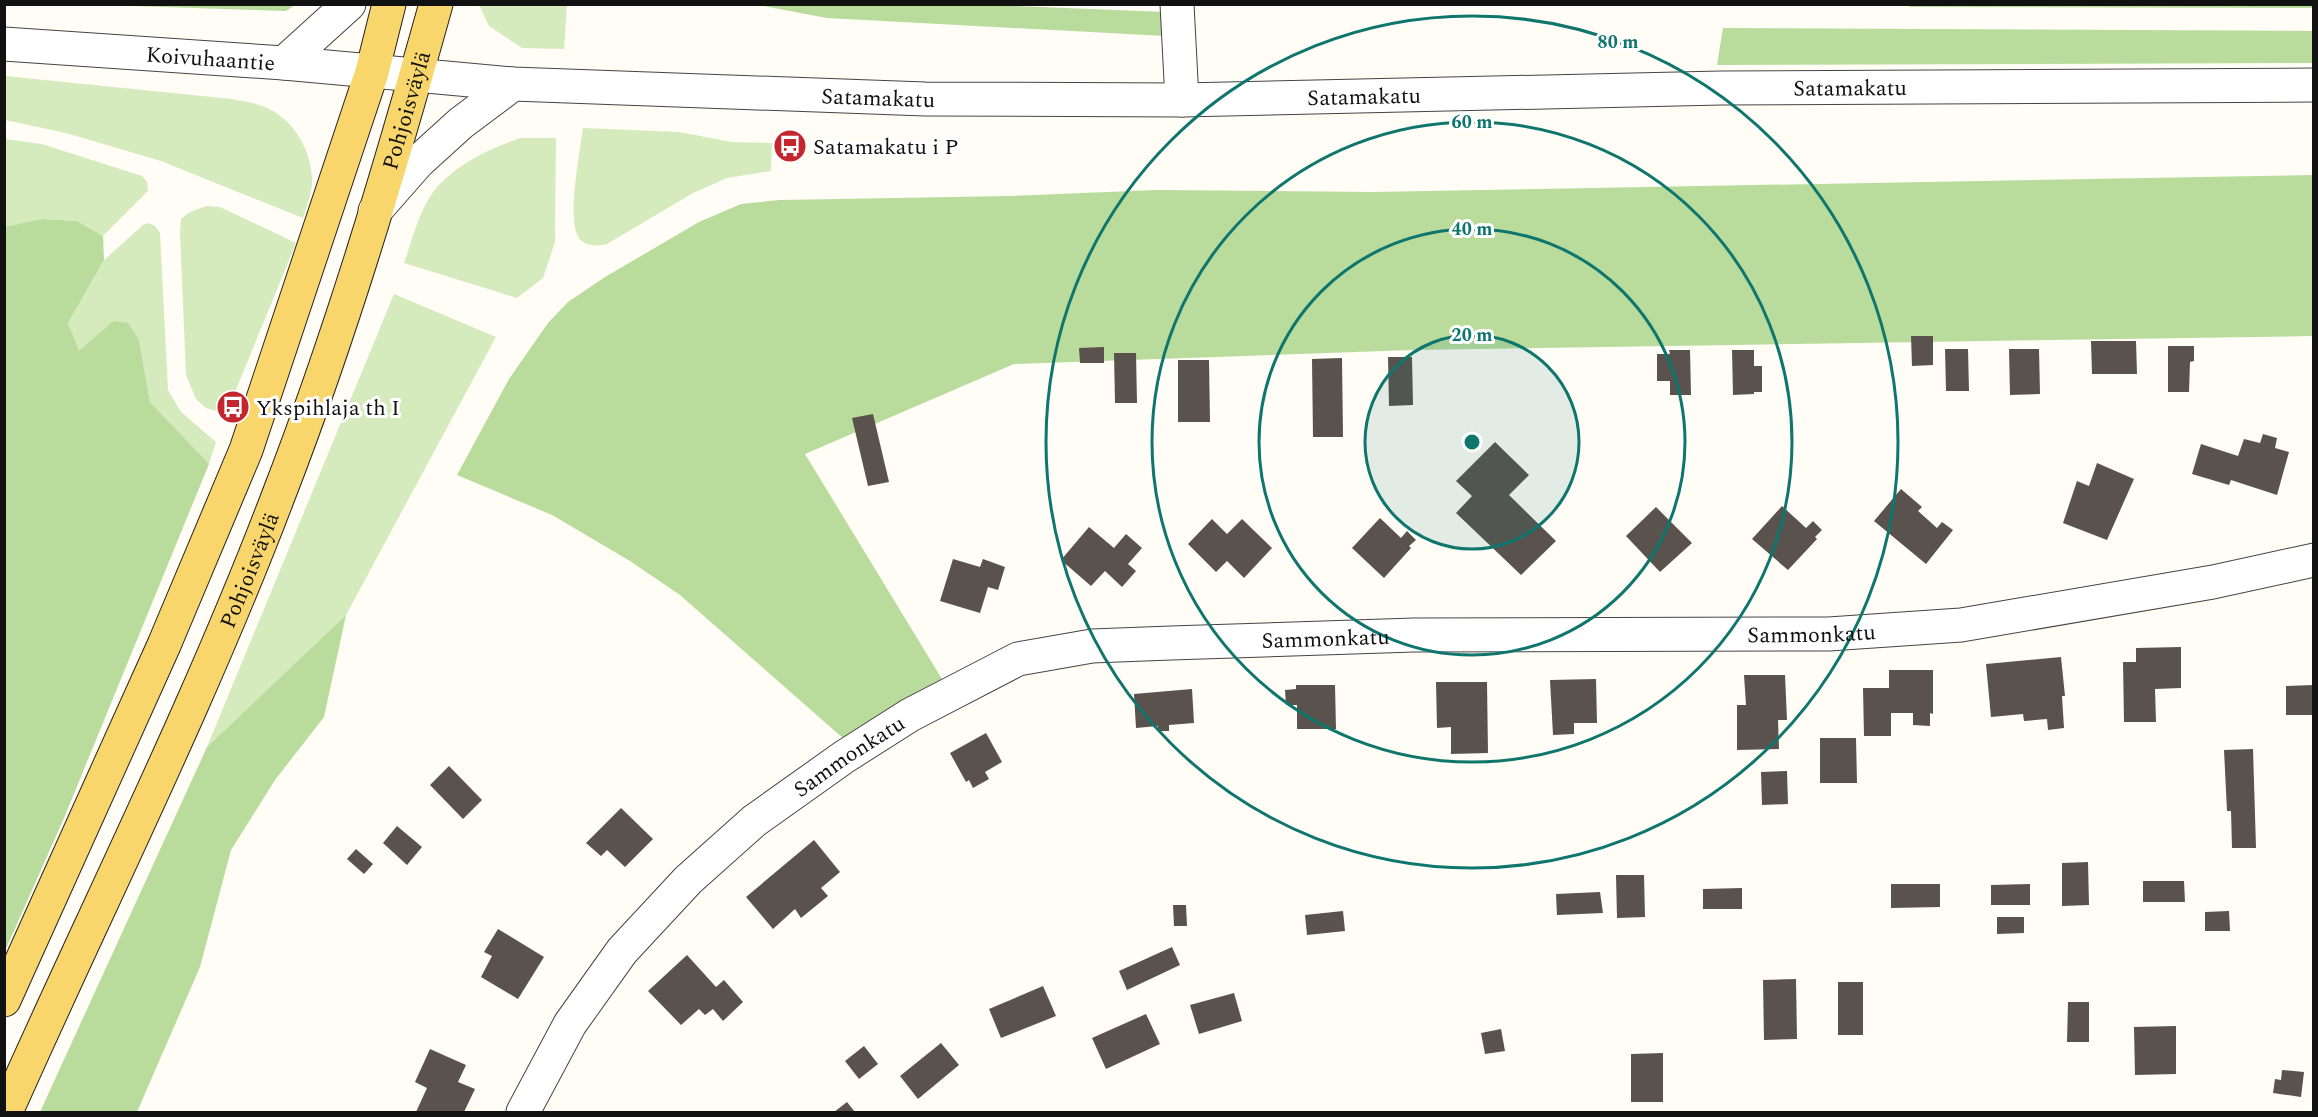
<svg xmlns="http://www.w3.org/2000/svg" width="2318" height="1117" font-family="Spectral,serif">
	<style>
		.green { fill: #d5ebbd }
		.forest { fill: #b9dc9c }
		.building { fill: #5a524d }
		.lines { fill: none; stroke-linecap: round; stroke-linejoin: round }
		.minor-casing { stroke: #444; stroke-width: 35 }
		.major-casing { stroke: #222; stroke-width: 35 }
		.minor { stroke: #fff; stroke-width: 33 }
		.major { stroke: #f9d66b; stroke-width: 33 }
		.ring { fill: none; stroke: #0f766e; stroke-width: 3 }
		.labels { text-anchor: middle; stroke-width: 6; stroke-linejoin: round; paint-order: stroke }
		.street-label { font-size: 22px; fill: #111; stroke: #fff }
		.poi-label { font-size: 22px; fill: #111; stroke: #fff; text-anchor: start }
		.centre { fill: #0f766e; stroke: #fff; stroke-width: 3 }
		.ring-label { font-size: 18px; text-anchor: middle; font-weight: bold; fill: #0f766e; stroke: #fff; stroke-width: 6; stroke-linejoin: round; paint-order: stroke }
	</style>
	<rect width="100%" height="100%" fill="#fffdf5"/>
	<g class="green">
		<path d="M 479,5 L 567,5 L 564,49 L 522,48 L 489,26 Z"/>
		<path d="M 5,76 L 232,99 C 241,101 251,102 259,105 C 290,114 310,146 312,177 C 313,191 307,205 303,218 L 161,161 L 66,133 L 5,120 Z"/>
		<path d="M 583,128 L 679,132 L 732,142 L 772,143 L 771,171 L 727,178 L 693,193 L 607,244 C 597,246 583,247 578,236 C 567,217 580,152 583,128 Z"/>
		<path d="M 520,138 L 556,138 L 555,242 L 543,278 L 517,298 L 404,263 C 413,238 420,207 437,187 C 460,162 489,149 520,138 Z"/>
		<path d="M 5,139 L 42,144 L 142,176 L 147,182 L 148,191 L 103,236 L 77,221 L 42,219 L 5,228 Z"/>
		<path d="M 206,206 L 220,207 L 296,243 L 226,414 L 206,408 L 196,399 L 186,375 L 180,233 L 181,219 L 190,212 Z"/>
		<path d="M 148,223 L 155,226 L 160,233 L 168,390 L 181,412 L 216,442 L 209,464 L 150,402 L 139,340 L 113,321 L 79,352 L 68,323 L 104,260 L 143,225 Z"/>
		<path d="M 394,294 L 496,337 L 346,615 L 207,747 Z"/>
	</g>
	<g class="forest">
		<path d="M 966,4 L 1164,12 L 1165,36 L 827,18 L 758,5 Z"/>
		<path d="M 100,5 L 295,4 L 295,5 L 286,11 Z"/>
		<path d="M 1910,5 L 2313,4 L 2314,8 L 1909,7 Z"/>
		<path d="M 1723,28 L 2313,31 L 2313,63 L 1717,65 Z"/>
		<path d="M 2313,175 L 2313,336 L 1413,350 L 1014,364 L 805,454 L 942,679 L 845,740 L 680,595 L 630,561 L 552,515 L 457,475 L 509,379 L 548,323 L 568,302 L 605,277 L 699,222 L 741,204 L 780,200 L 1009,196 L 1156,190 L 1371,192 Z"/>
		<path d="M 42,219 L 77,221 L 103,236 L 104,260 L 68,323 L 79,351 L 113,321 L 128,323 L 139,340 L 150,402 L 209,464 L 64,818 L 5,951 L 5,227 Z"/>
		<path d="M 346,615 L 324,717 L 275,780 L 231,850 L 200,967 L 137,1112 L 40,1112 L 207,747 Z"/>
	</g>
	<g class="building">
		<path d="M 1911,336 L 1933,336 L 1933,365 L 1912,366 Z"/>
		<path d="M 2091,341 L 2136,341 L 2137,374 L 2092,374 Z"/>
		<path d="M 2168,346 L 2194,346 L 2194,361 L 2190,362 L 2189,392 L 2168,392 Z"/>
		<path d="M 1104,347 L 1104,363 L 1080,363 L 1079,348 Z"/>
		<path d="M 1945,349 L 1968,349 L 1969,391 L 1946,391 Z"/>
		<path d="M 2009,349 L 2039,349 L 2040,394 L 2010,395 Z"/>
		<path d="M 1669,350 L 1690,350 L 1691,395 L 1670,395 L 1670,381 L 1657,381 L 1657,354 L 1670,354 Z"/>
		<path d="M 1732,350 L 1754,350 L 1754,366 L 1762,366 L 1762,392 L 1754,392 L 1754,394 L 1733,395 Z"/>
		<path d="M 1114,353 L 1136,353 L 1137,403 L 1115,403 Z"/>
		<path d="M 1388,357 L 1412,357 L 1413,405 L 1389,406 Z"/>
		<path d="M 1342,358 L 1343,437 L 1313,437 L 1312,359 Z"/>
		<path d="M 1178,360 L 1209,360 L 1210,422 L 1178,422 Z"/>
		<path d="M 873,414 L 889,482 L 868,486 L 852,418 Z"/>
		<path d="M 2263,434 L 2277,438 L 2275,448 L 2289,452 L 2277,495 L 2231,480 L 2229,485 L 2192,474 L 2201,444 L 2238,456 L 2244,439 L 2260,443 Z"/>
		<path d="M 1495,442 L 1529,475 L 1509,495 L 1556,541 L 1521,575 L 1456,513 L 1472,496 L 1456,481 Z"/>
		<path d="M 2097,463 L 2134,479 L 2107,540 L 2063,523 L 2077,481 L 2089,486 Z"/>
		<path d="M 1901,489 L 1922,507 L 1918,511 L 1937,528 L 1942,522 L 1953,530 L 1926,564 L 1874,521 Z"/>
		<path d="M 1782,506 L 1806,528 L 1813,521 L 1822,530 L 1815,537 L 1817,539 L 1788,570 L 1752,539 Z"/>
		<path d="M 1656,507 L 1692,543 L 1660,572 L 1626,536 Z"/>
		<path d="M 1380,518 L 1401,538 L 1407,531 L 1416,540 L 1409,546 L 1411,548 L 1384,578 L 1352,548 Z"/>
		<path d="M 1212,519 L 1227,534 L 1242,519 L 1272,548 L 1244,578 L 1227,561 L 1216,572 L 1188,544 Z"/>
		<path d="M 1089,527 L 1114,548 L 1126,534 L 1142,548 L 1128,564 L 1136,571 L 1122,587 L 1105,571 L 1091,586 L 1061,560 Z"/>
		<path d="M 953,559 L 980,567 L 983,559 L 1005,567 L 998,590 L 988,587 L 980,613 L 940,601 Z"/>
		<path d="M 2181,647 L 2181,688 L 2155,689 L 2156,722 L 2124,722 L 2123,662 L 2136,662 L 2136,648 Z"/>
		<path d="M 2061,657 L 2065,696 L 2062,696 L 2064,728 L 2048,730 L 2047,719 L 2024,721 L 2023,714 L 1991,717 L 1986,664 Z"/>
		<path d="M 1889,670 L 1933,670 L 1933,714 L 1930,713 L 1930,726 L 1913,725 L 1913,713 L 1891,713 L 1891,736 L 1864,736 L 1863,688 L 1889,688 Z"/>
		<path d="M 1744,675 L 1785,675 L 1787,720 L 1778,720 L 1779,749 L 1737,750 L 1737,705 L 1746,705 Z"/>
		<path d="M 1596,679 L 1597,723 L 1574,723 L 1574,734 L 1553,735 L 1550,680 Z"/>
		<path d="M 1436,682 L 1487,682 L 1488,753 L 1451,754 L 1451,727 L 1437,728 Z"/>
		<path d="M 1296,685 L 1335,685 L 1336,729 L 1297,729 L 1297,705 L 1286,705 L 1285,690 L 1296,689 Z"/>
		<path d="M 2314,685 L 2314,715 L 2286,715 L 2286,686 Z"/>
		<path d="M 1192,689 L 1194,723 L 1169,725 L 1169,731 L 1157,731 L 1158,726 L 1136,728 L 1134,694 Z"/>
		<path d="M 986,733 L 1002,762 L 985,772 L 989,779 L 973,788 L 969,780 L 966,782 L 950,753 Z"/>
		<path d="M 1820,738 L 1856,738 L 1857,783 L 1820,783 Z"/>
		<path d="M 2253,749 L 2256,848 L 2232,848 L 2231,811 L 2227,811 L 2224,750 Z"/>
		<path d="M 449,766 L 482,800 L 463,819 L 430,785 Z"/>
		<path d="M 1787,771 L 1788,804 L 1762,805 L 1761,772 Z"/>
		<path d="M 621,808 L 653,839 L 625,867 L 607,850 L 601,856 L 586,843 Z"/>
		<path d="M 397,826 L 422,847 L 407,865 L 383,843 Z"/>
		<path d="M 814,840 L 840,872 L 821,888 L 828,896 L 801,918 L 795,909 L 773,929 L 746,897 Z"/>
		<path d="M 356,849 L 373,864 L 364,874 L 347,859 Z"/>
		<path d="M 2088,862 L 2089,905 L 2062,906 L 2062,863 Z"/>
		<path d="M 1616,875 L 1644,875 L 1645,917 L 1617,918 Z"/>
		<path d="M 2143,881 L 2184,881 L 2185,902 L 2143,902 Z"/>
		<path d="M 1891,884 L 1940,884 L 1940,907 L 1891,908 Z"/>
		<path d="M 2030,884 L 2030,905 L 1991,905 L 1991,885 Z"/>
		<path d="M 1742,888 L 1742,909 L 1703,909 L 1703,889 Z"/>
		<path d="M 1600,892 L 1603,913 L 1557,915 L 1556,894 Z"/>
		<path d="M 1173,905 L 1186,905 L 1187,926 L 1174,926 Z"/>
		<path d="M 1343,911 L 1345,931 L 1307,935 L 1305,915 Z"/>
		<path d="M 2229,911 L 2230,931 L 2205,931 L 2205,912 Z"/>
		<path d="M 1997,917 L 2024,917 L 2024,933 L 1997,934 Z"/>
		<path d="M 498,929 L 544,957 L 518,999 L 481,977 L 492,956 L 484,952 Z"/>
		<path d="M 1172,947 L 1180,965 L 1127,990 L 1119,971 Z"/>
		<path d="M 687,955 L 716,987 L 724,980 L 743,1002 L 723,1021 L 713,1009 L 705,1015 L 699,1009 L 681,1025 L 648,991 Z"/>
		<path d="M 1796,979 L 1797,1039 L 1764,1040 L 1763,980 Z"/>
		<rect x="1838" y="982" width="25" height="53"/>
		<path d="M 1043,986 L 1056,1016 L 1001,1038 L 989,1009 Z"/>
		<path d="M 1234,993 L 1242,1021 L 1199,1034 L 1190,1005 Z"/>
		<path d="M 2068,1002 L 2089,1002 L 2089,1042 L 2067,1042 Z"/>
		<path d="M 1146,1014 L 1160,1044 L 1106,1069 L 1092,1038 Z"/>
		<path d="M 2176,1026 L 2176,1074 L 2135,1075 L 2134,1027 Z"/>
		<path d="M 1501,1029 L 1505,1051 L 1485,1054 L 1481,1033 Z"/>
		<path d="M 941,1043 L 959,1065 L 918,1099 L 900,1076 Z"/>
		<path d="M 864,1046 L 878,1064 L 859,1079 L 845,1061 Z"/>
		<path d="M 430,1049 L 466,1065 L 458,1082 L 475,1089 L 464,1112 L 416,1112 L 427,1088 L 415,1082 Z"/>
		<path d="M 1663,1053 L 1663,1102 L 1631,1102 L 1631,1054 Z"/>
		<path d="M 2282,1070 L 2304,1072 L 2301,1097 L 2273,1093 L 2275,1079 L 2281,1080 Z"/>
		<path d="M 847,1102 L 855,1112 L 834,1112 Z"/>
	</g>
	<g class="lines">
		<defs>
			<g id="minor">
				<path d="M 1177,4 L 1182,100"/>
				<path id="s1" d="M 4,44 L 284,63 L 513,84 L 925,99 L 1182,100 L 1721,88 L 2314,85"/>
				<path d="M 284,63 L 349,4"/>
				<path d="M 375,211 L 418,162 L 461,123 L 513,84"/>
				<path id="s2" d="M 523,1112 L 570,1024 L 622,951 L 688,880 L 754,821 L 844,757 L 910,715 L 1018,659 L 1092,646 L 1171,643 L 1414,635 L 1829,634 L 1961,625 L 2213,582 L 2314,560"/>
			</g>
			<g id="major">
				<path d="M 4,1000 L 164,645 L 246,450 L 372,72 L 389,4"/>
				<path id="s3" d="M 6,1112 C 97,907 199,705 279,494 C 341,334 390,169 436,4"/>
			</g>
		</defs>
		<use href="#minor" class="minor-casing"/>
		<use href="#major" class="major-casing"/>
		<use href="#minor" class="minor"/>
		<use href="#major" class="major"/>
	</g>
	<circle cx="1472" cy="442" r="107" fill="#0f766e" fill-opacity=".12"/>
	<g class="ring">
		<circle cx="1472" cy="442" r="107"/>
		<circle cx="1472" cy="442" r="213"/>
		<circle cx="1472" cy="442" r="320"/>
		<circle cx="1472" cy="442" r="426"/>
	</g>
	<defs>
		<symbol id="bus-disc" viewBox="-11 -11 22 22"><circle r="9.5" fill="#c4262e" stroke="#fff"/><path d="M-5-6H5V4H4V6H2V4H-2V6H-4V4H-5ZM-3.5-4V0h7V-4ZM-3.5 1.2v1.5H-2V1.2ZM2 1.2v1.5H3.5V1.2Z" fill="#fff"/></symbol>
	</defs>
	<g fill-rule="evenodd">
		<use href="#bus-disc" x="771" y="127" width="38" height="38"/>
		<use href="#bus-disc" x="214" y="388" width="38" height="38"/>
	</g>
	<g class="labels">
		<g class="street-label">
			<text dy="8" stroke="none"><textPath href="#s1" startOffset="207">Koivuhaantie</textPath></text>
			<text dy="8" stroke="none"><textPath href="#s1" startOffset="1848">Satamakatu</textPath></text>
			<text dy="8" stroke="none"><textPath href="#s1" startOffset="1362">Satamakatu</textPath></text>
			<text dy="8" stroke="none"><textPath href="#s1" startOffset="876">Satamakatu</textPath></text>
			<text dy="8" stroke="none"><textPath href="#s3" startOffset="1080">Pohjoisväylä</textPath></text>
			<text dy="8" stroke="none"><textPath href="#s3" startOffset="594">Pohjoisväylä</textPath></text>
			<text dy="8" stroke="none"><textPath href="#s2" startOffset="1480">Sammonkatu</textPath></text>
			<text dy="8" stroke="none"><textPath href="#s2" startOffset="994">Sammonkatu</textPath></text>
			<text dy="8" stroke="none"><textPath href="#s2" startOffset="490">Sammonkatu</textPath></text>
		</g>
		<g class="poi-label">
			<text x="813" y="154">Satamakatu i P</text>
			<text x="256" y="415">Ykspihlaja th I</text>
		</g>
	</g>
	<circle cx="1472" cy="442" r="9" class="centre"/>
	<g class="ring-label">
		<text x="1618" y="48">80 m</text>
		<text x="1472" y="128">60 m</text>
		<text x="1472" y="235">40 m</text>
		<text x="1472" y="341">20 m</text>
	</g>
	<rect width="2318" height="1117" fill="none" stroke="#111111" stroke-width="12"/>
</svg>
